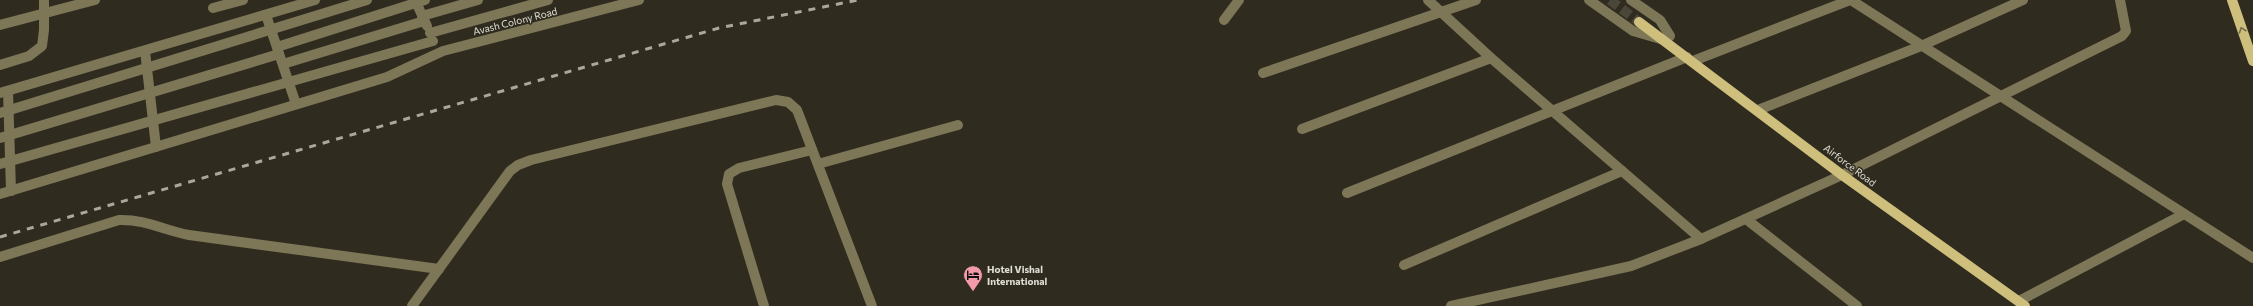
<svg xmlns="http://www.w3.org/2000/svg" width="2253" height="306" font-family="Commissioner,sans-serif">
	<style>
		.lines { fill: none; stroke-linecap: round; stroke-linejoin: round }
		.major-tunnel { stroke: #4a473a; stroke-width: 10; stroke-dasharray: 10 5; stroke-linecap: butt }
		.minor { stroke: #7d7657; stroke-width: 10 }
		.major { stroke: #cebf7d; stroke-width: 10 }
		.rail { stroke: #aaa89e; stroke-width: 3; stroke-dasharray: 7 7; stroke-linecap: butt }
		.oneway { stroke: #776e49 }
		.labels { text-anchor: middle; stroke-width: 3; stroke-linejoin: round; paint-order: stroke }
		.street-label { font-size: 10px; fill: #e0ded5; stroke: #2f2c1f }
		.poi-label { font-size: 10px; font-weight: bold; fill: #e0ded5; stroke: #2f2c1f; text-anchor: start }
	</style>
	<rect width="100%" height="100%" fill="#2f2c1f"/>
	<g class="lines">
		<path class="major-tunnel" d="M 1610,0 L 1639,22"/>
		<g class="minor">
			<path d="M 415,0 L 427,26"/>
			<path d="M 1428,0 L 1491,58 L 1701,239"/>
			<path d="M 1589,0 L 1633,31 L 1664,40 L 1670,36 L 1660,20 L 1631,0"/>
			<path d="M 1851,0 L 2253,258"/>
			<path d="M 213,8 L 243,0"/>
			<path d="M 266,15 L 296,104"/>
			<path d="M 422,16 L 478,0"/>
			<path d="M 1224,20 L 1239,0"/>
			<path d="M 0,25 L 95,0"/>
			<path d="M 430,33 L 548,0"/>
			<path d="M 277,47 L 425,0"/>
			<path d="M 145,51 L 156,147"/>
			<path d="M 1693,61 L 1850,0"/>
			<path d="M 283,64 L 424,21"/>
			<path d="M 0,65 L 29,56 L 42,46 L 44,30 L 44,0"/>
			<path d="M 1263,73 L 1476,0"/>
			<path d="M 8,91 L 11,191"/>
			<path d="M 0,93 L 315,0"/>
			<path d="M 1758,110 L 1921,46 L 2023,0"/>
			<path d="M 0,113 L 367,0"/>
			<path d="M 1302,129 L 1491,58"/>
			<path d="M 0,138 L 279,54"/>
			<path d="M 0,164 L 433,41"/>
			<path d="M 818,164 L 958,125"/>
			<path d="M 1347,193 L 1687,57"/>
			<path d="M 0,194 L 387,77 L 443,51 L 639,0"/>
			<path d="M 1746,219 L 1857,306"/>
			<path d="M 0,257 L 119,220 C 144,219 164,230 189,235 L 439,269"/>
			<path d="M 1404,265 L 1622,171"/>
			<path d="M 2019,301 L 2184,214"/>
			<path d="M 412,306 L 510,171 L 518,165 L 531,160 L 776,100 L 788,102 L 797,110 L 872,306"/>
			<path d="M 764,306 L 727,184 L 729,174 L 739,168 L 812,150"/>
			<path d="M 1451,306 L 1631,266 L 1701,239 L 1842,175 L 2122,36 L 2126,31 L 2120,0"/>
		</g>
		<g class="major">
			<path d="M 2232,0 L 2253,61"/>
			<path d="M 1639,22 L 1842,175 L 2025,306"/>
		</g>
		<path class="rail" d="M 0,237 L 719,28 L 858,0"/>
	</g>
	<defs><path id="oneway-chevron" d="M-2-3.5L2.5 0L-2 3.5" fill="none" stroke-width="1.6" stroke-linecap="round" stroke-linejoin="round"/></defs>
	<use class="oneway" href="#oneway-chevron" transform="translate(2242 30) rotate(-109)"/>
	<defs>
		<symbol id="hotel-pin" viewBox="-11 -11 22 30"><path d="M0 17L-7.5 6A9.5 9.5 0 1 1 7.5 6Z" fill="#f39aa9" stroke="#2f2c1f"/><path d="M-6-4.5h1.5V1H6V5H4.5V3h-9V5H-6ZM-4 0a1.8 1.8 0 1 1 3.6 0ZM.5 0V-2.5h3Q6-2.5 6 0Z" fill="#111"/></symbol>
	</defs>
	<g fill-rule="evenodd">
		<use href="#hotel-pin" x="962" y="264" width="22" height="30"/>
	</g>
	<g class="labels">
		<g class="street-label">
			<text transform="translate(515 21) rotate(-14)" y="4">Avash Colony Road</text>
			<text transform="translate(1850 165) rotate(37)" y="4">Airforce Road</text>
		</g>
		<g class="poi-label">
			<text x="987" y="273">Hotel Vishal<tspan x="987" dy="12">International</tspan></text>
		</g>
	</g>
</svg>
